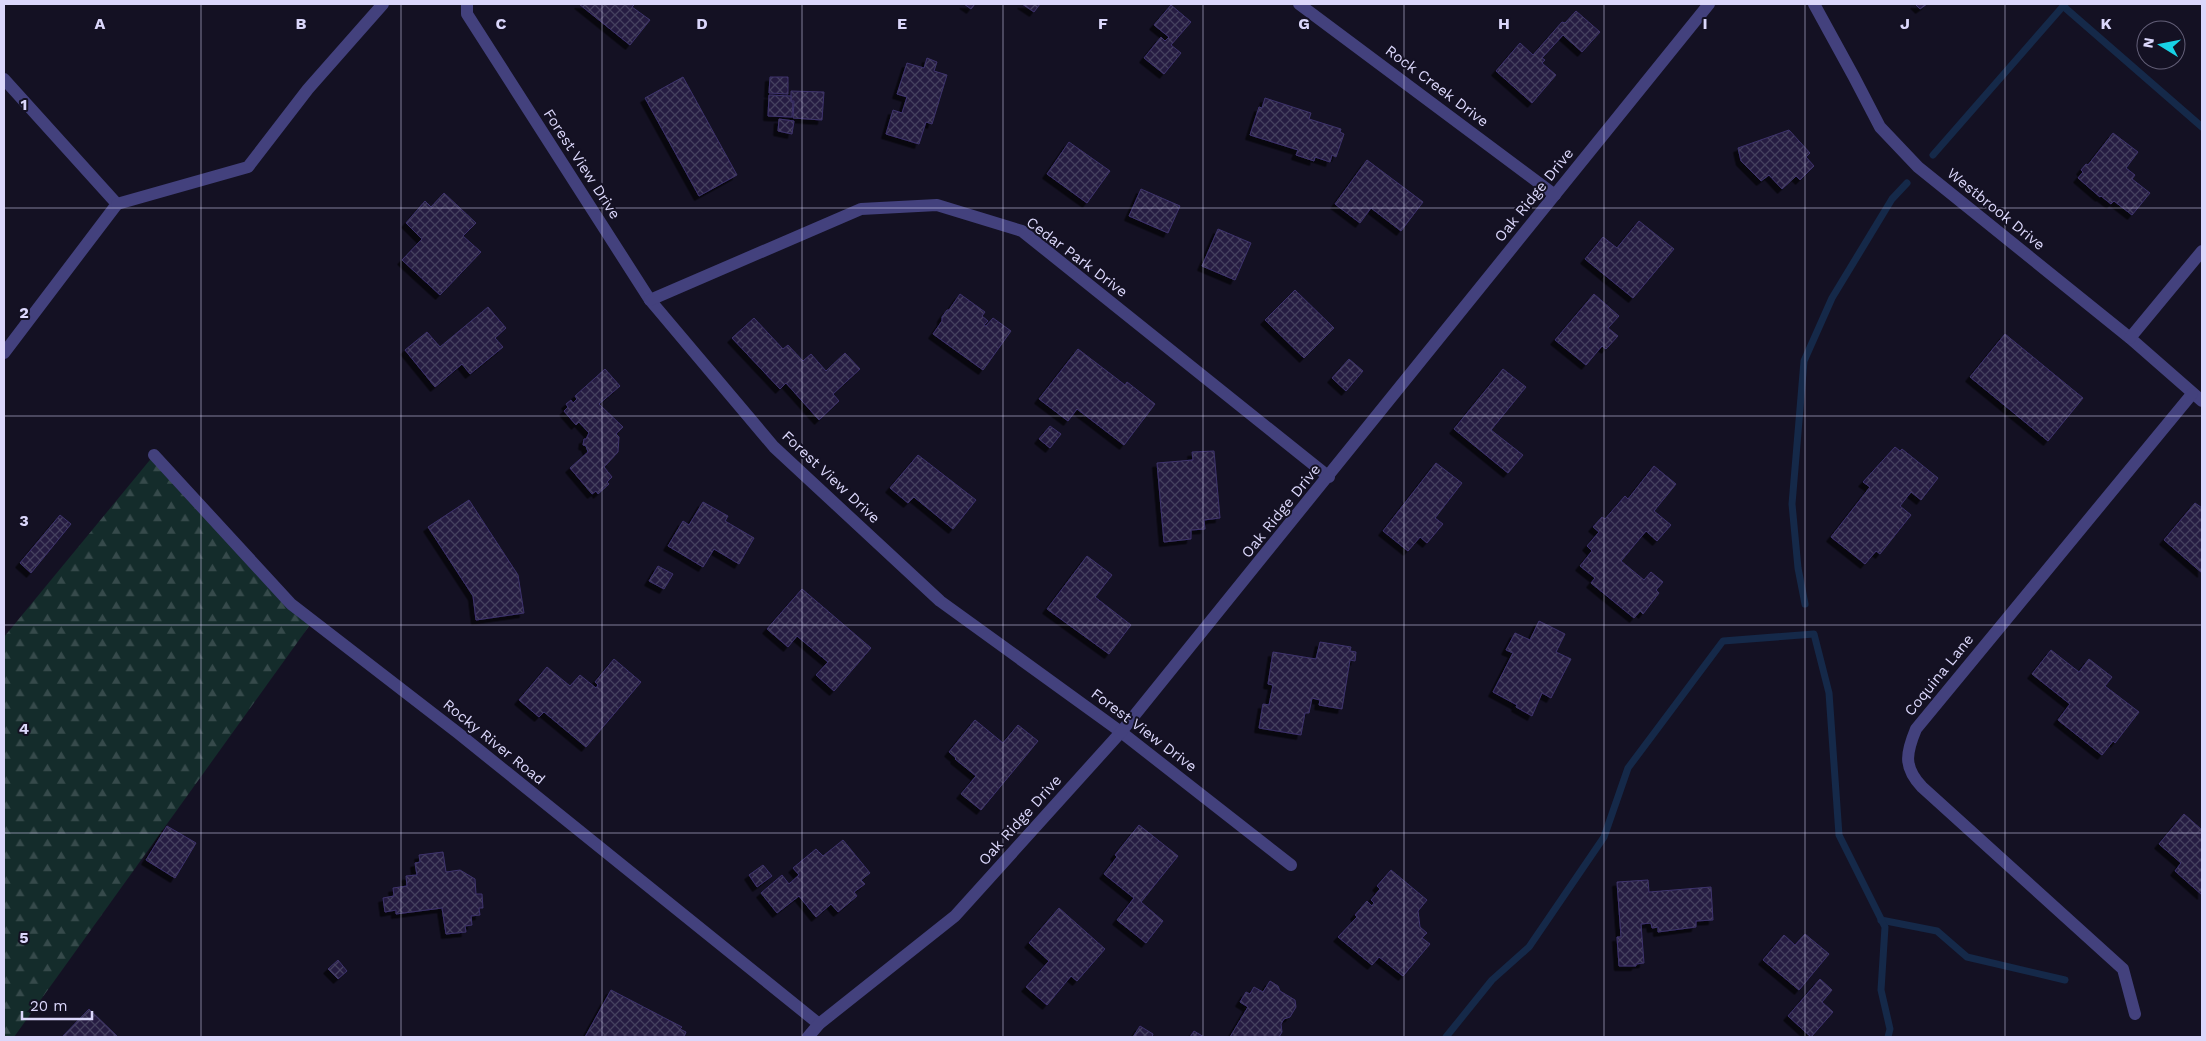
<svg xmlns="http://www.w3.org/2000/svg" width="2206" height="1041" font-family="'Work Sans',sans-serif">
	<style>
		.forest { fill: url(#forest-firs) }
		.lines { fill: none; stroke-linecap: round; stroke-linejoin: round }
		.stream { stroke: #152949; stroke-width: 7 }
		.building { fill: url(#building-cross-hatch); stroke: #3e336c; filter: url(#shadow) }
		.minor { stroke: #43417d; stroke-width: 12 }
		.grid { fill: none; stroke: #dbd7fb; stroke-width: 1; stroke-opacity: 0.55 }
		.labels { text-anchor: middle; stroke-width: 4; stroke-linejoin: round; paint-order: stroke }
		.street-label { font-size: 15px; fill: #dbd7fb; stroke: #141123 }
		.grid-label { font-size: 16px; text-anchor: middle; font-weight: bold; fill: #dbd7fb; stroke: #141123; stroke-width: 4; stroke-linejoin: round; paint-order: stroke }
	</style>
	<defs>
		<pattern id="forest-firs" width="22" height="20" patternUnits="userSpaceOnUse" patternTransform="scale(1.25)"><rect width="22" height="20" fill="#142c2b"/><path d="M5 1l3.5 6h-7zM16 11l3.5 6h-7z" fill="#364a4b"/></pattern>
		<pattern id="building-cross-hatch" width="8" height="8" patternUnits="userSpaceOnUse" patternTransform="scale(1.25)"><rect width="8" height="8" fill="#261f42"/><path d="M0 0l8 8M0 8l8-8" fill="none" stroke="#453f5e"/></pattern>
		<filter id="shadow"><feDropShadow dx="-4.5" dy="4.5" stdDeviation="0" flood-color="#0009"/></filter>
	</defs>
	<rect width="100%" height="100%" fill="#141123"/>
	<path class="forest" d="M 154,455 L 312,622 L 14,1037 L 4,1037 L 4,637 Z"/>
	<g class="lines">
		<g class="stream">
			<path d="M 2063,6 L 2202,127"/>
			<path d="M 1933,155 L 2065,4"/>
			<path d="M 1805,604 L 1798,568 L 1792,504 L 1804,361 L 1832,298 L 1892,199 L 1907,183"/>
			<path d="M 1881,920 L 1937,931 L 1967,957 L 2065,980"/>
			<path d="M 1446,1037 L 1492,980 L 1529,947 L 1604,837 L 1628,768 L 1723,641 L 1814,634 L 1829,693 L 1839,835 L 1885,927 L 1881,990 L 1890,1029 L 1888,1037"/>
		</g>
	</g>
	<g class="building">
		<path d="M 579,4 L 635,4 L 632,7 L 650,20 L 630,45 Z"/>
		<path d="M 964,4 L 975,4 L 971,9 Z"/>
		<path d="M 1022,4 L 1040,4 L 1034,12 Z"/>
		<path d="M 1915,4 L 1927,4 L 1920,9 Z"/>
		<path d="M 1171,5 L 1191,22 L 1171,45 L 1181,53 L 1164,74 L 1144,58 L 1161,37 L 1165,41 L 1169,37 L 1154,25 Z"/>
		<path d="M 1576,11 L 1600,32 L 1582,52 L 1563,35 L 1542,58 L 1545,60 L 1542,63 L 1556,75 L 1532,103 L 1496,71 L 1520,43 L 1533,55 L 1562,22 L 1565,23 Z"/>
		<path d="M 927,58 L 937,62 L 934,71 L 947,75 L 932,124 L 926,122 L 919,144 L 886,134 L 893,110 L 902,113 L 907,97 L 897,94 L 907,63 L 924,68 Z"/>
		<path d="M 683,77 L 737,175 L 699,196 L 645,98 Z"/>
		<path d="M 770,77 L 788,77 L 788,94 L 769,93 Z"/>
		<path d="M 791,91 L 824,92 L 822,120 L 793,118 L 794,101 L 791,101 Z"/>
		<path d="M 769,95 L 791,96 L 791,102 L 793,102 L 792,117 L 768,116 Z"/>
		<path d="M 1265,98 L 1311,113 L 1309,119 L 1341,129 L 1340,132 L 1344,134 L 1336,157 L 1332,155 L 1330,162 L 1315,157 L 1314,161 L 1296,155 L 1298,150 L 1250,135 L 1259,107 L 1262,108 Z"/>
		<path d="M 779,119 L 794,121 L 792,134 L 778,131 Z"/>
		<path d="M 1789,130 L 1810,153 L 1806,157 L 1814,166 L 1800,180 L 1796,176 L 1782,189 L 1769,175 L 1761,181 L 1741,161 L 1738,148 Z"/>
		<path d="M 2113,133 L 2138,152 L 2126,168 L 2135,175 L 2132,179 L 2150,193 L 2132,215 L 2114,201 L 2111,204 L 2101,196 L 2100,197 L 2078,178 L 2083,172 L 2081,170 L 2086,164 L 2088,165 Z"/>
		<path d="M 1069,142 L 1110,171 L 1087,203 L 1047,174 Z"/>
		<path d="M 1367,160 L 1423,202 L 1401,231 L 1371,208 L 1360,223 L 1335,204 Z"/>
		<path d="M 1141,189 L 1180,206 L 1168,233 L 1129,216 Z"/>
		<path d="M 444,193 L 476,223 L 463,236 L 481,252 L 440,295 L 402,260 L 422,239 L 406,223 L 425,201 L 431,207 Z"/>
		<path d="M 1639,221 L 1674,249 L 1633,298 L 1585,259 L 1603,237 L 1617,248 Z"/>
		<path d="M 1218,229 L 1251,243 L 1235,280 L 1202,266 Z"/>
		<path d="M 1295,290 L 1334,328 L 1304,358 L 1265,320 Z"/>
		<path d="M 960,294 L 985,312 L 982,316 L 988,321 L 984,325 L 986,326 L 993,318 L 1011,331 L 983,370 L 933,334 L 942,321 L 942,317 L 947,310 L 949,310 Z"/>
		<path d="M 1594,294 L 1619,316 L 1608,328 L 1618,336 L 1606,349 L 1602,346 L 1586,365 L 1555,340 Z"/>
		<path d="M 488,307 L 506,328 L 495,338 L 503,347 L 470,374 L 462,364 L 435,387 L 405,350 L 427,332 L 440,347 Z"/>
		<path d="M 754,318 L 783,349 L 788,345 L 803,361 L 811,354 L 826,371 L 845,353 L 860,369 L 833,394 L 839,401 L 819,420 L 786,383 L 780,389 L 732,338 Z"/>
		<path d="M 2005,334 L 2083,398 L 2048,441 L 1970,377 Z"/>
		<path d="M 1078,349 L 1125,385 L 1127,382 L 1155,404 L 1124,445 L 1077,409 L 1068,421 L 1039,399 Z"/>
		<path d="M 1349,359 L 1363,371 L 1346,391 L 1332,378 Z"/>
		<path d="M 605,369 L 620,386 L 599,404 L 623,427 L 616,434 L 619,437 L 618,452 L 604,467 L 612,477 L 607,482 L 609,484 L 598,494 L 596,491 L 592,494 L 570,468 L 588,452 L 586,446 L 583,445 L 584,439 L 586,439 L 589,433 L 579,422 L 576,425 L 564,411 L 568,407 L 566,404 L 571,400 L 573,403 L 577,399 L 575,396 Z"/>
		<path d="M 1503,369 L 1526,387 L 1491,430 L 1523,455 L 1508,473 L 1454,429 Z"/>
		<path d="M 1050,426 L 1061,434 L 1050,448 L 1039,439 Z"/>
		<path d="M 1895,447 L 1900,451 L 1902,449 L 1938,478 L 1921,500 L 1911,492 L 1900,506 L 1911,515 L 1880,554 L 1876,551 L 1865,564 L 1831,537 L 1870,487 L 1863,482 Z"/>
		<path d="M 1214,451 L 1220,518 L 1204,520 L 1205,529 L 1191,530 L 1191,539 L 1164,542 L 1157,463 L 1193,460 L 1192,452 Z"/>
		<path d="M 918,455 L 976,500 L 953,529 L 914,497 L 908,503 L 890,488 Z"/>
		<path d="M 1436,463 L 1462,483 L 1435,518 L 1443,524 L 1427,543 L 1420,537 L 1408,551 L 1383,531 Z"/>
		<path d="M 1654,466 L 1676,484 L 1654,511 L 1671,525 L 1657,541 L 1646,531 L 1621,561 L 1644,580 L 1651,572 L 1663,582 L 1656,590 L 1659,593 L 1643,614 L 1640,611 L 1634,618 L 1591,583 L 1595,578 L 1580,566 L 1592,551 L 1587,546 L 1599,532 L 1593,527 L 1602,517 L 1605,519 L 1625,496 L 1628,499 Z"/>
		<path d="M 469,500 L 518,575 L 524,613 L 476,620 L 473,596 L 428,527 Z"/>
		<path d="M 703,502 L 728,516 L 725,521 L 754,538 L 739,564 L 714,549 L 703,567 L 668,546 L 683,521 L 689,525 Z"/>
		<path d="M 2195,503 L 2202,508 L 2202,573 L 2164,540 Z"/>
		<path d="M 60,515 L 71,524 L 31,573 L 20,563 Z"/>
		<path d="M 1087,556 L 1112,575 L 1095,597 L 1131,625 L 1109,654 L 1047,609 Z"/>
		<path d="M 658,566 L 673,574 L 664,589 L 649,581 Z"/>
		<path d="M 802,589 L 871,648 L 834,691 L 816,675 L 828,662 L 797,636 L 788,647 L 767,629 Z"/>
		<path d="M 1539,621 L 1565,634 L 1556,652 L 1571,659 L 1551,698 L 1542,693 L 1532,716 L 1516,707 L 1517,705 L 1493,692 L 1513,653 L 1506,650 L 1515,633 L 1530,640 Z"/>
		<path d="M 1320,642 L 1351,647 L 1350,651 L 1356,652 L 1355,661 L 1350,660 L 1342,709 L 1319,705 L 1320,700 L 1312,698 L 1309,713 L 1305,713 L 1301,735 L 1259,728 L 1263,704 L 1269,705 L 1273,685 L 1268,684 L 1273,652 L 1316,659 Z"/>
		<path d="M 2051,650 L 2079,672 L 2089,659 L 2112,677 L 2105,686 L 2139,712 L 2115,743 L 2113,741 L 2102,755 L 2058,720 L 2070,704 L 2032,674 Z"/>
		<path d="M 614,659 L 641,682 L 586,747 L 544,712 L 539,717 L 519,700 L 547,667 L 570,686 L 580,675 L 596,688 L 598,685 L 595,682 Z"/>
		<path d="M 975,720 L 1003,743 L 1018,725 L 1038,741 L 981,810 L 961,794 L 976,776 L 955,759 L 956,758 L 949,752 Z"/>
		<path d="M 2184,814 L 2202,830 L 2202,895 L 2175,871 L 2181,863 L 2159,844 Z"/>
		<path d="M 1139,825 L 1178,856 L 1141,902 L 1163,921 L 1146,943 L 1117,920 L 1134,898 L 1104,874 L 1117,857 L 1115,855 Z"/>
		<path d="M 167,826 L 196,843 L 175,878 L 146,860 Z"/>
		<path d="M 843,840 L 870,873 L 861,880 L 865,884 L 854,892 L 857,896 L 838,912 L 831,904 L 816,917 L 799,896 L 777,913 L 761,893 L 782,875 L 789,884 L 799,875 L 793,868 L 816,849 L 823,856 Z"/>
		<path d="M 443,852 L 446,872 L 460,870 L 475,879 L 476,894 L 482,894 L 483,908 L 479,908 L 480,915 L 471,916 L 472,925 L 465,926 L 466,932 L 446,934 L 442,908 L 396,914 L 396,910 L 385,912 L 383,898 L 394,896 L 393,888 L 407,886 L 406,876 L 417,875 L 415,863 L 420,862 L 419,855 Z"/>
		<path d="M 763,865 L 772,876 L 757,887 L 749,875 Z"/>
		<path d="M 1391,870 L 1427,900 L 1418,911 L 1420,927 L 1427,933 L 1422,938 L 1430,944 L 1403,976 L 1379,957 L 1372,965 L 1338,937 L 1357,917 L 1355,915 L 1367,901 L 1372,906 L 1374,903 L 1371,900 L 1380,889 L 1377,886 Z"/>
		<path d="M 1648,880 L 1649,892 L 1711,887 L 1713,920 L 1696,921 L 1696,927 L 1658,932 L 1658,927 L 1652,928 L 1651,923 L 1641,924 L 1644,963 L 1636,964 L 1636,966 L 1619,966 L 1617,937 L 1621,937 L 1617,882 Z"/>
		<path d="M 1059,908 L 1105,949 L 1077,981 L 1071,976 L 1047,1005 L 1026,987 L 1049,961 L 1029,943 Z"/>
		<path d="M 1805,934 L 1829,954 L 1799,990 L 1763,960 L 1784,935 L 1795,945 Z"/>
		<path d="M 338,960 L 347,971 L 338,979 L 328,969 Z"/>
		<path d="M 1820,979 L 1832,990 L 1822,1002 L 1833,1012 L 1811,1037 L 1788,1016 Z"/>
		<path d="M 1270,981 L 1278,986 L 1280,991 L 1295,1000 L 1296,1007 L 1290,1017 L 1284,1019 L 1281,1024 L 1282,1032 L 1279,1037 L 1230,1037 L 1248,1007 L 1240,1002 L 1246,992 L 1250,994 L 1254,987 L 1263,992 Z"/>
		<path d="M 611,990 L 682,1027 L 680,1029 L 686,1032 L 684,1037 L 585,1037 Z"/>
		<path d="M 89,1009 L 118,1037 L 62,1037 Z"/>
		<path d="M 1140,1026 L 1153,1034 L 1152,1037 L 1133,1037 Z"/>
		<path d="M 1194,1031 L 1204,1037 L 1190,1037 Z"/>
	</g>
	<g class="lines">
		<g class="minor">
			<path d="M 467,4 L 467,14 L 650,300 L 774,447 L 940,601 L 1121,732 L 1291,865"/>
			<path d="M 1299,4 L 1555,195"/>
			<path d="M 1814,4 L 1854,77 L 1880,127 L 1918,167 L 2130,338 L 2202,401"/>
			<path d="M 4,79 L 117,204 L 4,353"/>
			<path d="M 117,204 L 248,167 L 308,89 L 383,4"/>
			<path d="M 650,300 L 861,209 L 937,205 L 1022,231 L 1329,477"/>
			<path d="M 2130,338 L 2202,251"/>
			<path d="M 154,455 L 291,604 L 458,733 L 819,1024"/>
			<path d="M 2135,1014 L 2123,969 L 1922,787 C 1903,767 1906,753 1916,729 L 2192,394"/>
			<path d="M 808,1037 L 819,1024 L 955,916 L 1121,732 L 1709,4"/>
		</g>
	</g>
	<path class="grid" d="M 201,4 L 201,1037M 401,4 L 401,1037M 602,4 L 602,1037M 802,4 L 802,1037M 1003,4 L 1003,1037M 1203,4 L 1203,1037M 1404,4 L 1404,1037M 1604,4 L 1604,1037M 1805,4 L 1805,1037M 2005,4 L 2005,1037M 4,208 L 2202,208M 4,416 L 2202,416M 4,625 L 2202,625M 4,833 L 2202,833"/>
	<g class="labels">
		<g class="street-label">
			<text transform="translate(1437 86) rotate(37)" y="5">Rock Creek Drive</text>
			<text transform="translate(582 164) rotate(57)" y="5">Forest View Drive</text>
			<text transform="translate(1534 195) rotate(-51)" y="5">Oak Ridge Drive</text>
			<text transform="translate(1996 209) rotate(39)" y="5">Westbrook Drive</text>
			<text transform="translate(1077 257) rotate(37)" y="5">Cedar Park Drive</text>
			<text transform="translate(831 477) rotate(43)" y="5">Forest View Drive</text>
			<text transform="translate(1281 511) rotate(-51)" y="5">Oak Ridge Drive</text>
			<text transform="translate(1939 675) rotate(-51)" y="5">Coquina Lane</text>
			<text transform="translate(1144 730) rotate(37)" y="5">Forest View Drive</text>
			<text transform="translate(494 742) rotate(39)" y="5">Rocky River Road</text>
			<text transform="translate(1020 820) rotate(-48)" y="5">Oak Ridge Drive</text>
		</g>
	</g>
	<g class="grid-label">
		<text x="100" y="29">A</text>
		<text x="301" y="29">B</text>
		<text x="501" y="29">C</text>
		<text x="702" y="29">D</text>
		<text x="902" y="29">E</text>
		<text x="1103" y="29">F</text>
		<text x="1304" y="29">G</text>
		<text x="1504" y="29">H</text>
		<text x="1705" y="29">I</text>
		<text x="1905" y="29">J</text>
		<text x="2106" y="29">K</text>
		<text x="24" y="110">1</text>
		<text x="24" y="318">2</text>
		<text x="24" y="526">3</text>
		<text x="24" y="734">4</text>
		<text x="24" y="943">5</text>
	</g>
	<rect width="2206" height="1041" fill="none" stroke="#dbd7fb" stroke-width="10"/>
	<g transform="translate(2161 45) rotate(280)"><circle r="24" fill="#141123" stroke="#646079"/>
	<path d="M0-4L9 19L0 12L-9 19Z" fill="#18d2e6"/>
	<text y="-8" font-size="14" font-weight="bold" text-anchor="middle" fill="#dbd7fb">N</text>
	</g>
	<path d="M22 1011v8h70v-8" fill="none" stroke="#dbd7fb" stroke-width="2.5"/>
	<text x="30" y="1011" font-size="15" fill="#dbd7fb" stroke="#141123" stroke-width="4" paint-order="stroke">20 m</text>
</svg>
